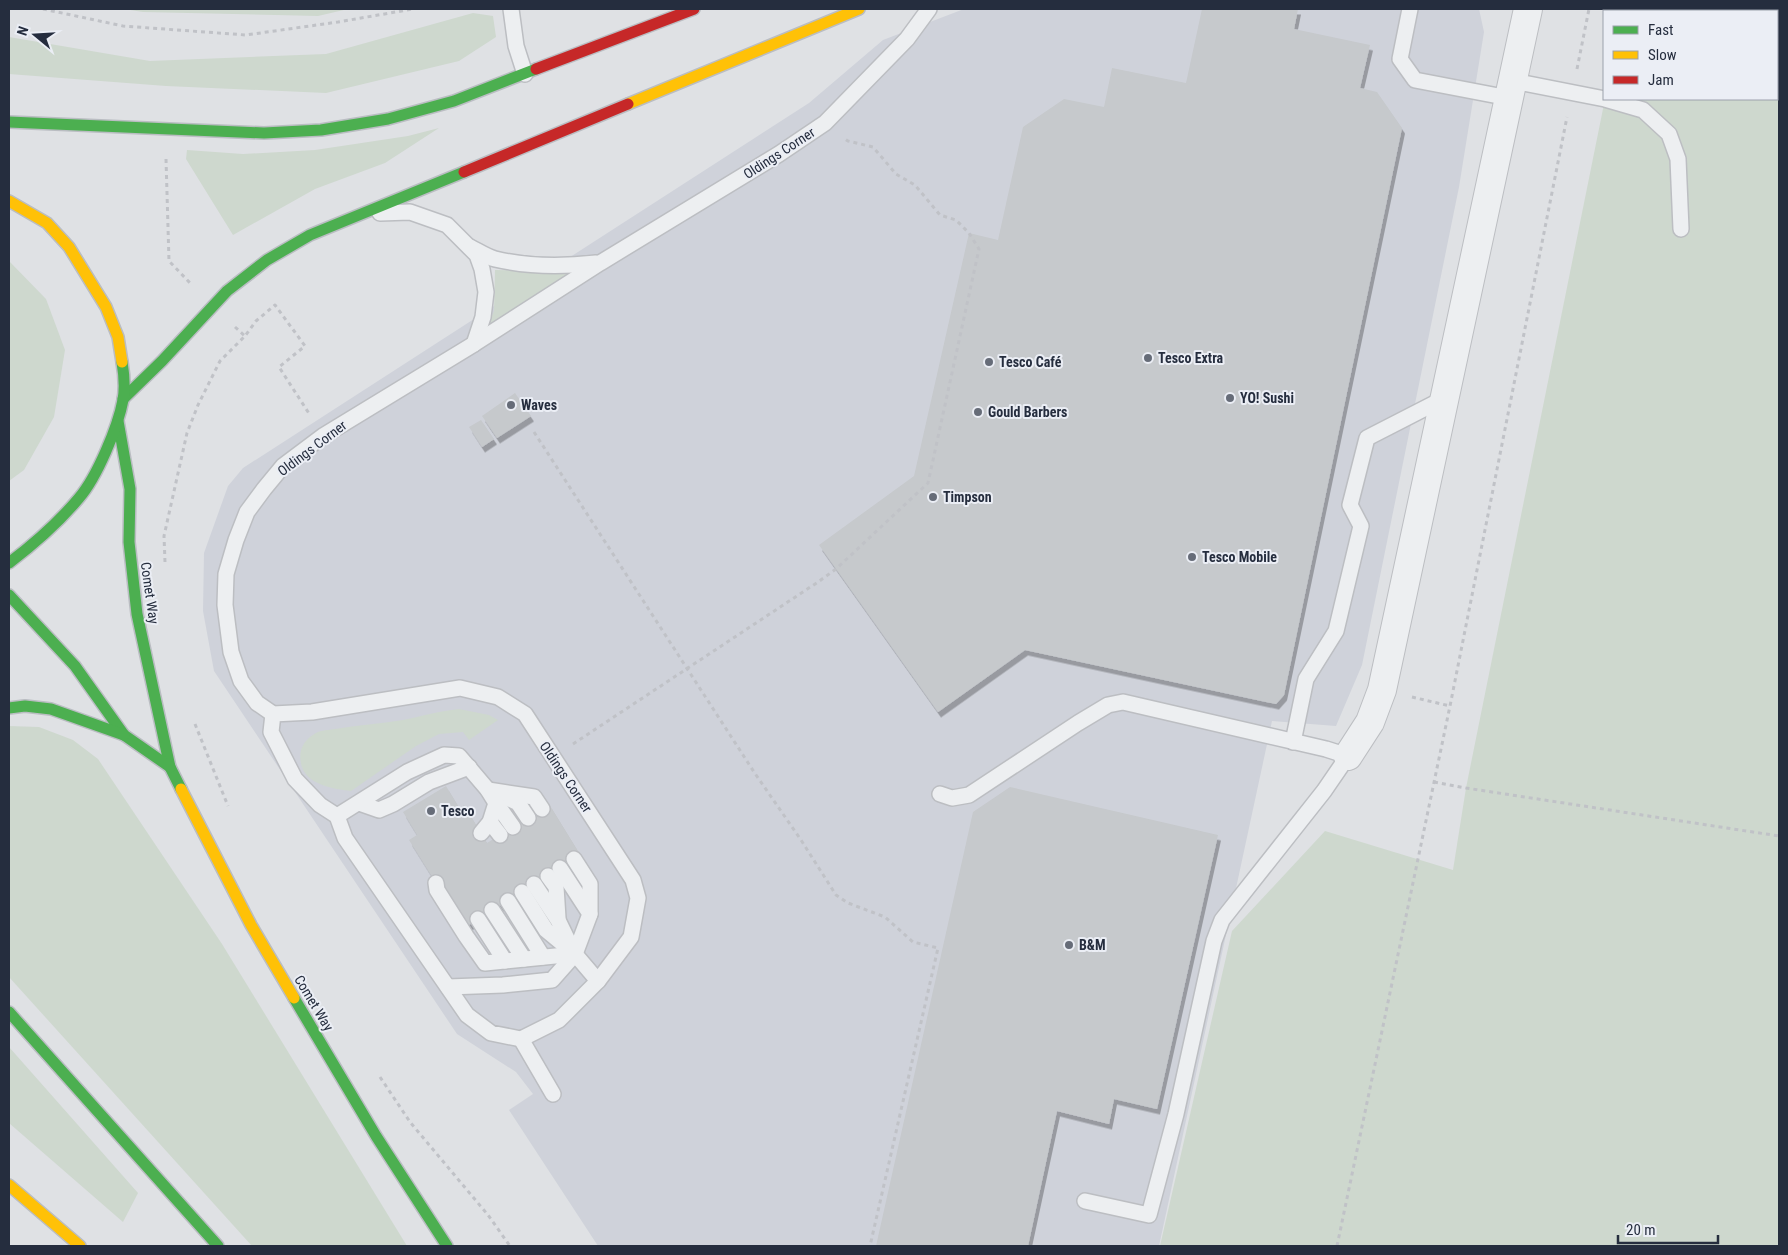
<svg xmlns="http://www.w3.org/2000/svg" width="1788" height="1255" font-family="'Roboto Condensed',sans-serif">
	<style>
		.built { fill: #cfd2da }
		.green { fill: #ced8ce }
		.building { fill: #c6c9cc; filter: url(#shadow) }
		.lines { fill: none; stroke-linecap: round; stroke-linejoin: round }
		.lane-casing { stroke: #bcbec2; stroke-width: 18 }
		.street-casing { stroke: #bcbec2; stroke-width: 30 }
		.fast-casing { stroke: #babdc2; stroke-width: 14 }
		.slow-casing { stroke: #babdc2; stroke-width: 14 }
		.jam-casing { stroke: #babdc2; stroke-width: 14 }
		.path { stroke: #c0c2c7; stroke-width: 3; stroke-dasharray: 4 4; stroke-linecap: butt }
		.lane { stroke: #edeff1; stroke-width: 15 }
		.street { stroke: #edeff1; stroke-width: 28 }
		.fast { stroke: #4caf50; stroke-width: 11 }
		.slow { stroke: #ffc107; stroke-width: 11 }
		.jam { stroke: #c62828; stroke-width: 11 }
		.poi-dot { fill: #666c78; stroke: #ebeef5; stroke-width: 2 }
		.labels { text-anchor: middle; stroke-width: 4; stroke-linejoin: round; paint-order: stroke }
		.street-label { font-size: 14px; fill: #252d3e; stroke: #ebeef5 }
		.poi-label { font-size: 14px; font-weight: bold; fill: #252d3e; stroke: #ebeef5; text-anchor: start }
	</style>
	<defs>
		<filter id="shadow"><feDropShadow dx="3" dy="5.5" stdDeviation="0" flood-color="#0004"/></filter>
	</defs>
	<rect width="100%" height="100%" fill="#dfe1e4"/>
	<path class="built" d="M 964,9 L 1479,9 L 1484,32 L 1459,187 L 1362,665 L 1336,726 L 1272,721 L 1159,1246 L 598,1246 L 509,1110 L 533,1094 L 516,1072 L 457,1034 L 214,671 L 203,611 L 204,553 L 228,486 L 243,468 L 809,103 L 883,40 Z"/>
	<g class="green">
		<path d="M 124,9 L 348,9 L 318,16 L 143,12 Z"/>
		<path d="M 1623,9 L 1779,9 L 1779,1246 L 1160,1246 L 1232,931 L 1325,831 L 1453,870 L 1466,788 L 1605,99 L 1777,99 L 1777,11 L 1622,11 Z"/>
		<path d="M 473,13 L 493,16 L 496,37 L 459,61 L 326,93 L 166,86 L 9,74 L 9,37 L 150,61 L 326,54 Z"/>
		<path d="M 439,128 L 385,163 L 315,189 L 233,235 L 186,159 L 187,150 L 243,154 L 315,150 L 408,136 Z"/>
		<path d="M 9,261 L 46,299 L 65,350 L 54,417 L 24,470 L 9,481 Z"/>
		<path d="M 495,270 L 578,271 L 487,328 L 494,311 Z"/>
		<path d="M 459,709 L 489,715 L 498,720 L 469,740 L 463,732 L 439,734 L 416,746 L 351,791 C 334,789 308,785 302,767 C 297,752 303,740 316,733 C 321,730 329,730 335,729 C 357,725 380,724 403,720 C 422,716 440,711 459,709 Z"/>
		<path d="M 9,726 L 39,727 L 73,740 L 98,759 L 222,944 L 407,1246 L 252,1246 L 9,977 Z"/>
		<path d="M 9,1047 L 138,1193 L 123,1222 L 9,1123 Z"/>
	</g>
	<g class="building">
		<path d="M 1202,9 L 1298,9 L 1294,29 L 1370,45 L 1360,88 L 1377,92 L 1402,128 L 1284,695 L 1276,704 L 1025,650 L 938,712 L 819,545 L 914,476 L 969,233 L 998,240 L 1023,127 L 1064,99 L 1104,107 L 1112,68 L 1186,83 Z"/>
		<path d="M 515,393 L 531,416 L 497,438 L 482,416 Z"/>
		<path d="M 481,420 L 494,439 L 482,447 L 469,427 Z"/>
		<path d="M 446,786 L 460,809 L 464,805 L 487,843 L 549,804 L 581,856 L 464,928 L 409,840 L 417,835 L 403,812 Z"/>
		<path d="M 1010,787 L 1218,835 L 1157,1109 L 1114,1099 L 1109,1124 L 1057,1111 L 1028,1246 L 876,1246 L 973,812 Z"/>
	</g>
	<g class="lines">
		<defs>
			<g id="lane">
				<path d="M 511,9 L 516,46 L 525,74"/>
				<path d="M 1410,9 L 1400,59 L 1415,80 L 1509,98"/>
				<path d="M 1513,81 L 1605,99 L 1643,110 L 1669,134 L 1678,159 L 1681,229"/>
				<path d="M 380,213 L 410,212 L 447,225 L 477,255 L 482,269 L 486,292 L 483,317 L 474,344"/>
				<path d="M 470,247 C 478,251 487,257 495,259 C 529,267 562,267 596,263"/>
				<path d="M 273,714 L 271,732 L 295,779 L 320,805 L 337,816 L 345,838 L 467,1015 L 491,1033 L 521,1039 L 559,1020 L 598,981 L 631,937 L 638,898 L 633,880 L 525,714 L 498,697 L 460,688 L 312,712 L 273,714 L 257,703 L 241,681 L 231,652 L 225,605 L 226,574 L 236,540 L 247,512 L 264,489 L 283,466 L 323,436 L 474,344 L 600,263 L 779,154 L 825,123 L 907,39 L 929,9"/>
				<path d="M 1293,742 L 1306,679 L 1336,631 L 1361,526 L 1350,505 L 1367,438 L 1445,398"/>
				<path d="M 488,790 L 534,797 L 542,809"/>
				<path d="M 940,794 L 952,798 L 969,795 L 1078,723 L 1108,705 L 1123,702 L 1326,749 L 1348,756 L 1324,791 L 1222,920 L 1214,941 L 1176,1114 L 1149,1215 L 1085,1201"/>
				<path d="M 501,795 L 518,803 L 528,818"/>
				<path d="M 359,803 L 379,810 L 393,804 L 429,782 L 469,767"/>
				<path d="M 496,803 L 513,827"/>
				<path d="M 337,816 L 407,772 L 444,755 L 459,756 L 488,790 L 496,803 L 490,822 L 481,833"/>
				<path d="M 490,822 L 500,835"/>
				<path d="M 574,859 L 590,884 L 590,914"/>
				<path d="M 548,876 L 556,887 L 558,918"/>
				<path d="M 436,883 L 437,890 L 466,936 L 485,963 L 575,954"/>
				<path d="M 534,884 L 558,920 L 573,951"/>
				<path d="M 522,892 L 546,930 L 575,954 L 598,981"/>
				<path d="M 508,901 L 543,957"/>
				<path d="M 492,910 L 524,959"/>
				<path d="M 478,919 L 505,961"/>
				<path d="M 448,987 L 503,985 L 552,980 L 575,954 L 590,914 L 560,868"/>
				<path d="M 521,1039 L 553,1094"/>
			</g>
			<path id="street" d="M 1348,756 L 1370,722 L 1382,690 L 1528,9"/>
			<g id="fast">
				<path d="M 9,122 L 264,133 L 321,130 L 388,119 L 454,101 L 536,69"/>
				<path d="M 123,399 L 162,361 L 227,291 L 267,260 L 310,235 L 464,172"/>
				<path d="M 118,421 L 130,489 L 129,542 L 137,614 L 170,767 L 181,789"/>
				<path d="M 9,563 C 34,544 59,522 79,498 C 97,477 118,427 123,400 C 125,389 124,374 122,362"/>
				<path d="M 9,595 L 75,666 L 124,735 L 170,767"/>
				<path d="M 9,708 L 25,706 L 51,709 L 124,735"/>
				<path d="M 294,998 L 376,1136 L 447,1246"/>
				<path d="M 9,1012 L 218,1246"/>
			</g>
			<g id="slow">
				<path d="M 628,104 L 859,9"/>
				<path d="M 9,201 L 47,223 L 69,247 L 106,307 L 118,337 L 122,362"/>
				<path d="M 181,789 L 251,925 L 294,998"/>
				<path d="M 9,1185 L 80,1246"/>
			</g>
			<g id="jam">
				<path d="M 536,69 L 694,9"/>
				<path d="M 464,172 L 628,104"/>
			</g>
		</defs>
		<use href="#lane" class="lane-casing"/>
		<use href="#street" class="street-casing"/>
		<use href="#fast" class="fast-casing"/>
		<use href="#slow" class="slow-casing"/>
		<use href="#jam" class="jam-casing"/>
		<g class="path">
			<path d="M 43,9 L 123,26 L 246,35 L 338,22 L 413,9"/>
			<path d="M 1577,69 L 1589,9"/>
			<path d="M 166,159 L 169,261 L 191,284"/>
			<path d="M 235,327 L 245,336"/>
			<path d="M 534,432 L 754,772 L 801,840 L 836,895 L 848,903 L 885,917 L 913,942 L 938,948 L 870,1246"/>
			<path d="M 165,562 L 164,536 L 187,433 L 198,405 L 220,361 L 245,336 L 256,321 L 275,305 L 305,346 L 279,367 L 310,415"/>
			<path d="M 1412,697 L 1450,706"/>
			<path d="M 195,724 L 228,806"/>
			<path d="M 573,744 L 818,582 L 836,569 L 928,483 L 979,249 L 969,233 L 956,220 L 940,215 L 915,185 L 896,174 L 873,147 L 848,141 L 845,139"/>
			<path d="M 1434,782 L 1466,788 L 1779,836"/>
			<path d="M 380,1077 L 410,1122 L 488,1215 L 510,1246"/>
			<path d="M 1337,1246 L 1450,706 L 1567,117"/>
		</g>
		<use href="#lane" class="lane"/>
		<use href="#street" class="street"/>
		<use href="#fast" class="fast"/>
		<use href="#slow" class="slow"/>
		<use href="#jam" class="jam"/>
	</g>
	<g class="poi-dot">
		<circle cx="1148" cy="358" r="5"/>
		<circle cx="989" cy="362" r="5"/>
		<circle cx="1230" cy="398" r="5"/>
		<circle cx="511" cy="405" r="5"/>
		<circle cx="978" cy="412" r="5"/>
		<circle cx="933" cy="497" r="5"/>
		<circle cx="1192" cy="557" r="5"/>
		<circle cx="431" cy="811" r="5"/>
		<circle cx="1069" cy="945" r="5"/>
	</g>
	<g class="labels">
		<g class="street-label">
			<text transform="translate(779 153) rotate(-33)" y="5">Oldings Corner</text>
			<text transform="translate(312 448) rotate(-37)" y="5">Oldings Corner</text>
			<text transform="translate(150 593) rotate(82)" y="5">Comet Way</text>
			<text transform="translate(566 777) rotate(56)" y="5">Oldings Corner</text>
			<text transform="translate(314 1003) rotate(59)" y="5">Comet Way</text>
		</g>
		<g class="poi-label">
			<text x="1158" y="363">Tesco Extra</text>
			<text x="999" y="367">Tesco Café</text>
			<text x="1240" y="403">YO! Sushi</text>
			<text x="521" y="410">Waves</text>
			<text x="988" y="417">Gould Barbers</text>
			<text x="943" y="502">Timpson</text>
			<text x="1202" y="562">Tesco Mobile</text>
			<text x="441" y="816">Tesco</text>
			<text x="1079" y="950">B&amp;M</text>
		</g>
	</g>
	<rect width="1788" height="1255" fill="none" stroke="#252d3e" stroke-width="20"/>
	<rect x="1603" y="10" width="175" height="90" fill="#ebeef5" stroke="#9ca1ac"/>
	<rect x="1613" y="26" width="25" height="8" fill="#4caf50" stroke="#9ca1ac"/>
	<text x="1648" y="35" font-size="15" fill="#252d3e">Fast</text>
	<rect x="1613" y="51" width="25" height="8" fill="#ffc107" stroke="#9ca1ac"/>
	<text x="1648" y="60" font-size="15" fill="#252d3e">Slow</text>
	<rect x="1613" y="76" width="25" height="8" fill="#c62828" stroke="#9ca1ac"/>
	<text x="1648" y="85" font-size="15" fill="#252d3e">Jam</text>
	<g transform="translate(35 35) rotate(288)" stroke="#ebeef5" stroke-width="4" paint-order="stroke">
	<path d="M0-4L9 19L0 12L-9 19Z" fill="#252d3e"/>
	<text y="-8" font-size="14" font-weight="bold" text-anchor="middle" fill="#252d3e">N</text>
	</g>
	<path d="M1618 1235v8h100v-8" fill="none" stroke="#252d3e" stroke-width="2.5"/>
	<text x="1626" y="1235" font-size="15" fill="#252d3e" stroke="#ebeef5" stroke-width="4" paint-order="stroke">20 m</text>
</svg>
